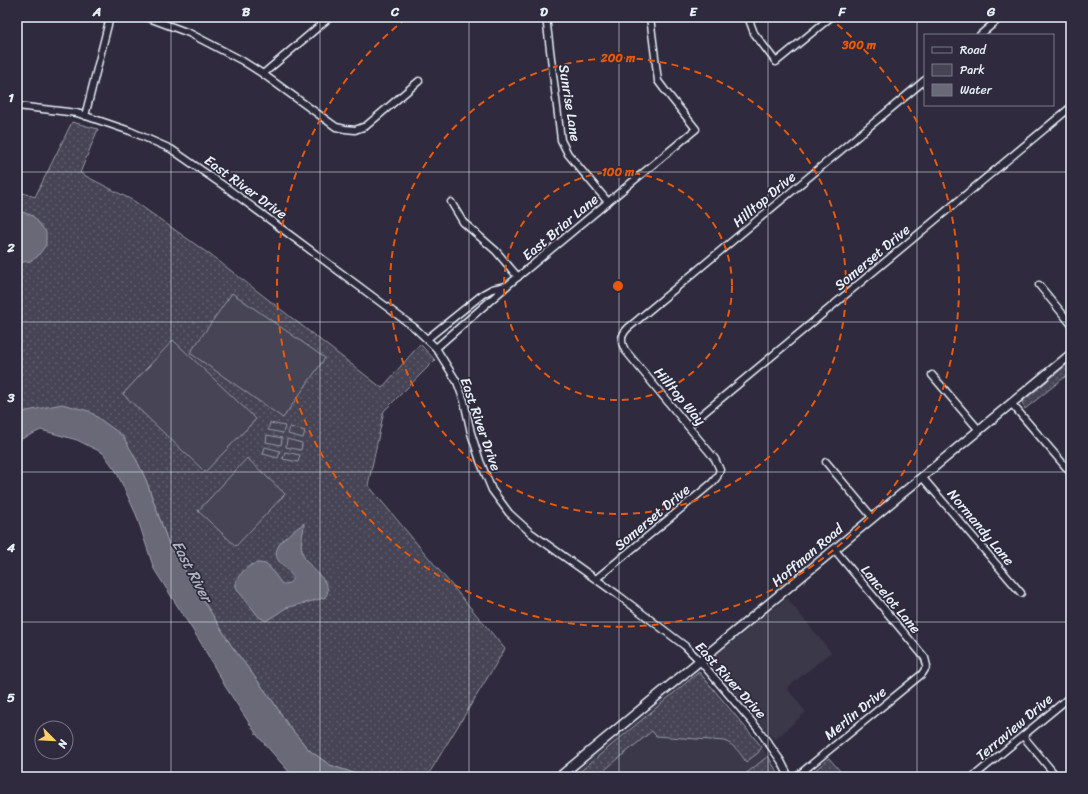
<svg xmlns="http://www.w3.org/2000/svg" width="1088" height="794" font-family="Sriracha,sans-serif">
	<style>
		.built { fill: #3b3749 }
		.green { fill: url(#green-dots); stroke: #979aa6 }
		.pitch { fill: #464455; stroke: #979aa6 }
		.water { fill: #696978; stroke: #9c9fab }
		.lines { fill: none; stroke-linecap: round; stroke-linejoin: round }
		.street-casing { stroke: #e8f1f8; stroke-width: 9 }
		.secondary-casing { stroke: #e8f1f8; stroke-width: 11 }
		.street { stroke: #2f2a3d; stroke-width: 6 }
		.secondary { stroke: #2f2a3d; stroke-width: 8 }
		.grid { fill: none; stroke: #e8f1f8; stroke-width: 1; stroke-opacity: 0.55 }
		.ring { fill: none; stroke: #e8590c; stroke-width: 2; stroke-dasharray: 7 5 }
		.labels { text-anchor: middle; stroke-width: 3.5; stroke-linejoin: round; paint-order: stroke }
		.street-label { font-size: 14px; fill: #e8f1f8; stroke: #2f2a3d }
		.water-label { font-size: 15px; font-style: italic; fill: #afb4be; stroke: #2f2a3d }
		.centre { fill: #e8590c; stroke: #2f2a3d; stroke-width: 2 }
		.ring-label { font-size: 12px; text-anchor: middle; font-weight: bold; fill: #e8590c; stroke: #2f2a3d; stroke-width: 3.5; stroke-linejoin: round; paint-order: stroke }
		.neatline { fill: none; stroke: #e8f1f8; stroke-width: 1.5 }
		.grid-label { font-size: 13px; text-anchor: middle; font-weight: bold; fill: #e8f1f8 }
	</style>
	<defs>
		<pattern id="green-dots" width="8" height="8" patternUnits="userSpaceOnUse"><rect width="8" height="8" fill="#464455"/><path d="M2 2h.1M6 6h.1" fill="none" stroke="#615f6e" stroke-width="1.8" stroke-linecap="round"/></pattern>
	</defs>
	<rect width="100%" height="100%" fill="#2f2a3d"/>
	<filter id="ink" filterUnits="userSpaceOnUse"><feTurbulence type="fractalNoise" baseFrequency=".025" numOctaves="2"/><feDisplacementMap in="SourceGraphic" scale="8" xChannelSelector="R" yChannelSelector="G"/><feConvolveMatrix kernelMatrix="1 2 1 2 8 2 1 2 1" color-interpolation-filters="sRGB"/></filter>
	<g filter="url(#ink)">
		<g class="built">
			<path d="M 787,598 L 831,652 L 787,688 L 806,712 L 775,740 L 712,667 L 712,660 L 713,655 Z"/>
			<path d="M 698,670 L 700,671 L 763,748 L 781,777 L 567,777 L 694,671 Z"/>
		</g>
		<g class="green">
			<path d="M 72,122 L 98,129 L 80,173 L 134,201 L 216,259 L 382,388 L 420,344 L 435,360 L 384,411 L 368,485 L 505,649 L 428,775 L 430,777 L 365,777 L 330,765 L 309,750 L 288,725 L 274,703 L 231,645 L 169,545 L 146,480 L 136,459 L 27,411 L 17,416 L 17,191 L 35,197 Z"/>
			<path d="M 1071,361 L 1071,372 L 1025,409 L 1022,402 Z"/>
			<path d="M 699,672 L 762,747 L 758,753 L 746,762 C 740,753 735,745 724,741 L 656,736 L 652,731 L 596,777 L 580,777 L 577,774 Z"/>
			<path d="M 768,756 L 780,777 L 744,777 L 743,776 Z"/>
			<path d="M 829,758 L 845,777 L 807,777 Z"/>
		</g>
		<g class="pitch">
			<path d="M 232,293 L 325,358 L 283,418 L 190,353 Z"/>
			<path d="M 173,340 L 256,419 L 205,472 L 123,394 Z"/>
			<path d="M 270,423 L 285,426 L 283,433 L 268,430 Z"/>
			<path d="M 290,427 L 305,431 L 303,438 L 288,434 Z"/>
			<path d="M 267,435 L 282,438 L 281,445 L 266,442 Z"/>
			<path d="M 287,439 L 302,443 L 301,450 L 286,447 Z"/>
			<path d="M 265,447 L 280,451 L 278,458 L 263,454 Z"/>
			<path d="M 285,452 L 300,455 L 298,462 L 283,459 Z"/>
			<path d="M 247,458 L 285,494 L 236,546 L 198,511 Z"/>
		</g>
		<g class="water">
			<path d="M 17,210 L 33,216 L 46,232 L 46,245 L 37,257 L 30,261 L 17,263 Z"/>
			<path d="M 62,404 L 89,411 L 123,436 L 136,459 L 146,480 L 169,545 L 231,645 L 274,703 L 288,725 L 309,750 L 330,765 L 365,777 L 297,777 L 289,772 L 257,735 L 225,686 L 201,643 L 154,569 L 136,514 L 116,471 L 103,453 L 77,440 L 41,430 L 17,441 L 17,416 L 27,411 Z"/>
			<path d="M 304,523 C 304,536 298,543 304,557 C 309,568 338,586 324,598 L 286,608 L 266,621 L 259,617 L 239,592 L 236,587 L 236,580 C 245,568 253,559 268,565 L 282,584 C 289,585 296,580 290,573 C 285,565 273,561 277,549 C 281,538 295,530 304,523 Z"/>
		</g>
		<g class="lines">
			<defs>
				<g id="street">
					<path d="M 146,17 L 189,33 L 241,60 L 263,74 L 336,127 L 345,129 L 355,130 L 366,126 L 419,81"/>
					<path d="M 546,17 L 561,140 L 568,154 L 608,202"/>
					<path d="M 748,17 L 754,33 L 776,62 L 831,17"/>
					<path d="M 980,35 L 1001,17"/>
					<path d="M 263,74 L 330,17"/>
					<path d="M 17,106 L 77,113 L 130,131 L 171,149 L 227,188 L 415,328 L 436,348 L 457,382 L 464,401 L 471,433 L 480,461 L 492,490 L 509,513 L 531,533 L 618,595 L 685,646 L 700,661 L 759,730 L 781,761 L 789,777"/>
					<path d="M 85,116 L 110,17"/>
					<path d="M 451,202 L 463,222 L 496,251 L 518,277"/>
					<path d="M 1039,285 L 1071,324"/>
					<path d="M 427,339 L 483,294 L 492,289 L 506,286"/>
					<path d="M 436,348 L 508,285 L 696,129 L 664,89 L 658,81 L 650,17"/>
					<path d="M 932,375 L 979,430"/>
					<path d="M 1011,403 L 1071,473"/>
					<path d="M 688,426 L 1071,107"/>
					<path d="M 826,462 L 873,518"/>
					<path d="M 922,477 L 1021,593"/>
					<path d="M 596,579 L 712,483 L 717,477 L 720,470 L 715,459 L 625,350 C 620,341 621,335 628,328 L 925,80"/>
					<path d="M 1023,736 L 1057,777"/>
					<path d="M 796,777 L 922,674 L 927,666 L 925,658 L 834,549"/>
					<path d="M 973,777 L 1071,696"/>
				</g>
				<path id="secondary" d="M 559,777 L 1071,354"/>
			</defs>
			<use href="#street" class="street-casing"/>
			<use href="#secondary" class="secondary-casing"/>
			<use href="#street" class="street"/>
			<use href="#secondary" class="secondary"/>
		</g>
	</g>
	<path class="grid" d="M 171,17 L 171,777M 320,17 L 320,777M 469,17 L 469,777M 619,17 L 619,777M 768,17 L 768,777M 917,17 L 917,777M 17,172 L 1071,172M 17,322 L 1071,322M 17,472 L 1071,472M 17,622 L 1071,622"/>
	<g class="ring">
		<circle cx="618" cy="286" r="114"/>
		<circle cx="618" cy="286" r="228"/>
		<path d="M828 17A341 341 0 1 1 408 17"/>
	</g>
	<g class="labels">
		<g class="street-label">
			<text transform="translate(570 103) rotate(81)" y="5">Sunrise Lane</text>
			<text transform="translate(246 187) rotate(36)" y="5">East River Drive</text>
			<text transform="translate(764 199) rotate(-40)" y="5">Hilltop Drive</text>
			<text transform="translate(560 227) rotate(-40)" y="5">East Briar Lane</text>
			<text transform="translate(872 257) rotate(-40)" y="5">Somerset Drive</text>
			<text transform="translate(680 396) rotate(50)" y="5">Hilltop Way</text>
			<text transform="translate(481 424) rotate(71)" y="5">East River Drive</text>
			<text transform="translate(652 517) rotate(-40)" y="5">Somerset Drive</text>
			<text transform="translate(981 527) rotate(50)" y="5">Normandy Lane</text>
			<text transform="translate(807 555) rotate(-40)" y="5">Hoffman Road</text>
			<text transform="translate(891 599) rotate(50)" y="5">Lancelot Lane</text>
			<text transform="translate(731 680) rotate(48)" y="5">East River Drive</text>
			<text transform="translate(855 713) rotate(-39)" y="5">Merlin Drive</text>
			<text transform="translate(1014 727) rotate(-40)" y="5">Terraview Drive</text>
		</g>
		<g class="water-label">
			<text transform="translate(192 571) rotate(62)" y="5">East River</text>
		</g>
	</g>
	<circle cx="618" cy="286" r="6" class="centre"/>
	<g class="ring-label">
		<text x="859" y="49">300 m</text>
		<text x="618" y="62">200 m</text>
		<text x="618" y="176">100 m</text>
	</g>
	<rect width="1088" height="794" fill="none" stroke="#2f2a3d" stroke-width="44"/>
	<rect x="924" y="34" width="130" height="72" fill="#2f2a3d" stroke="#797a88"/>
	<rect x="932" y="47" width="20" height="6" fill="#2f2a3d" stroke="#797a88"/>
	<text x="960" y="54" font-size="12" fill="#e8f1f8">Road</text>
	<rect x="932" y="64" width="20" height="12" fill="#464455" stroke="#797a88"/>
	<text x="960" y="74" font-size="12" fill="#e8f1f8">Park</text>
	<rect x="932" y="84" width="20" height="12" fill="#696978" stroke="#797a88"/>
	<text x="960" y="94" font-size="12" fill="#e8f1f8">Water</text>
	<g transform="translate(54 740) rotate(114)"><circle r="19" fill="#2f2a3d" stroke="#797a88"/>
	<path d="M0-3L7 15L0 10L-7 15Z" fill="#ffd166"/>
	<text y="-6" font-size="11" font-weight="bold" text-anchor="middle" fill="#e8f1f8">N</text>
	</g>
	<rect x="22" y="22" width="1044" height="750" class="neatline"/>
	<g class="grid-label">
		<text x="97" y="16">A</text>
		<text x="246" y="16">B</text>
		<text x="395" y="16">C</text>
		<text x="544" y="16">D</text>
		<text x="693" y="16">E</text>
		<text x="842" y="16">F</text>
		<text x="991" y="16">G</text>
		<text x="11" y="102">1</text>
		<text x="11" y="252">2</text>
		<text x="11" y="402">3</text>
		<text x="11" y="552">4</text>
		<text x="11" y="702">5</text>
	</g>
</svg>
